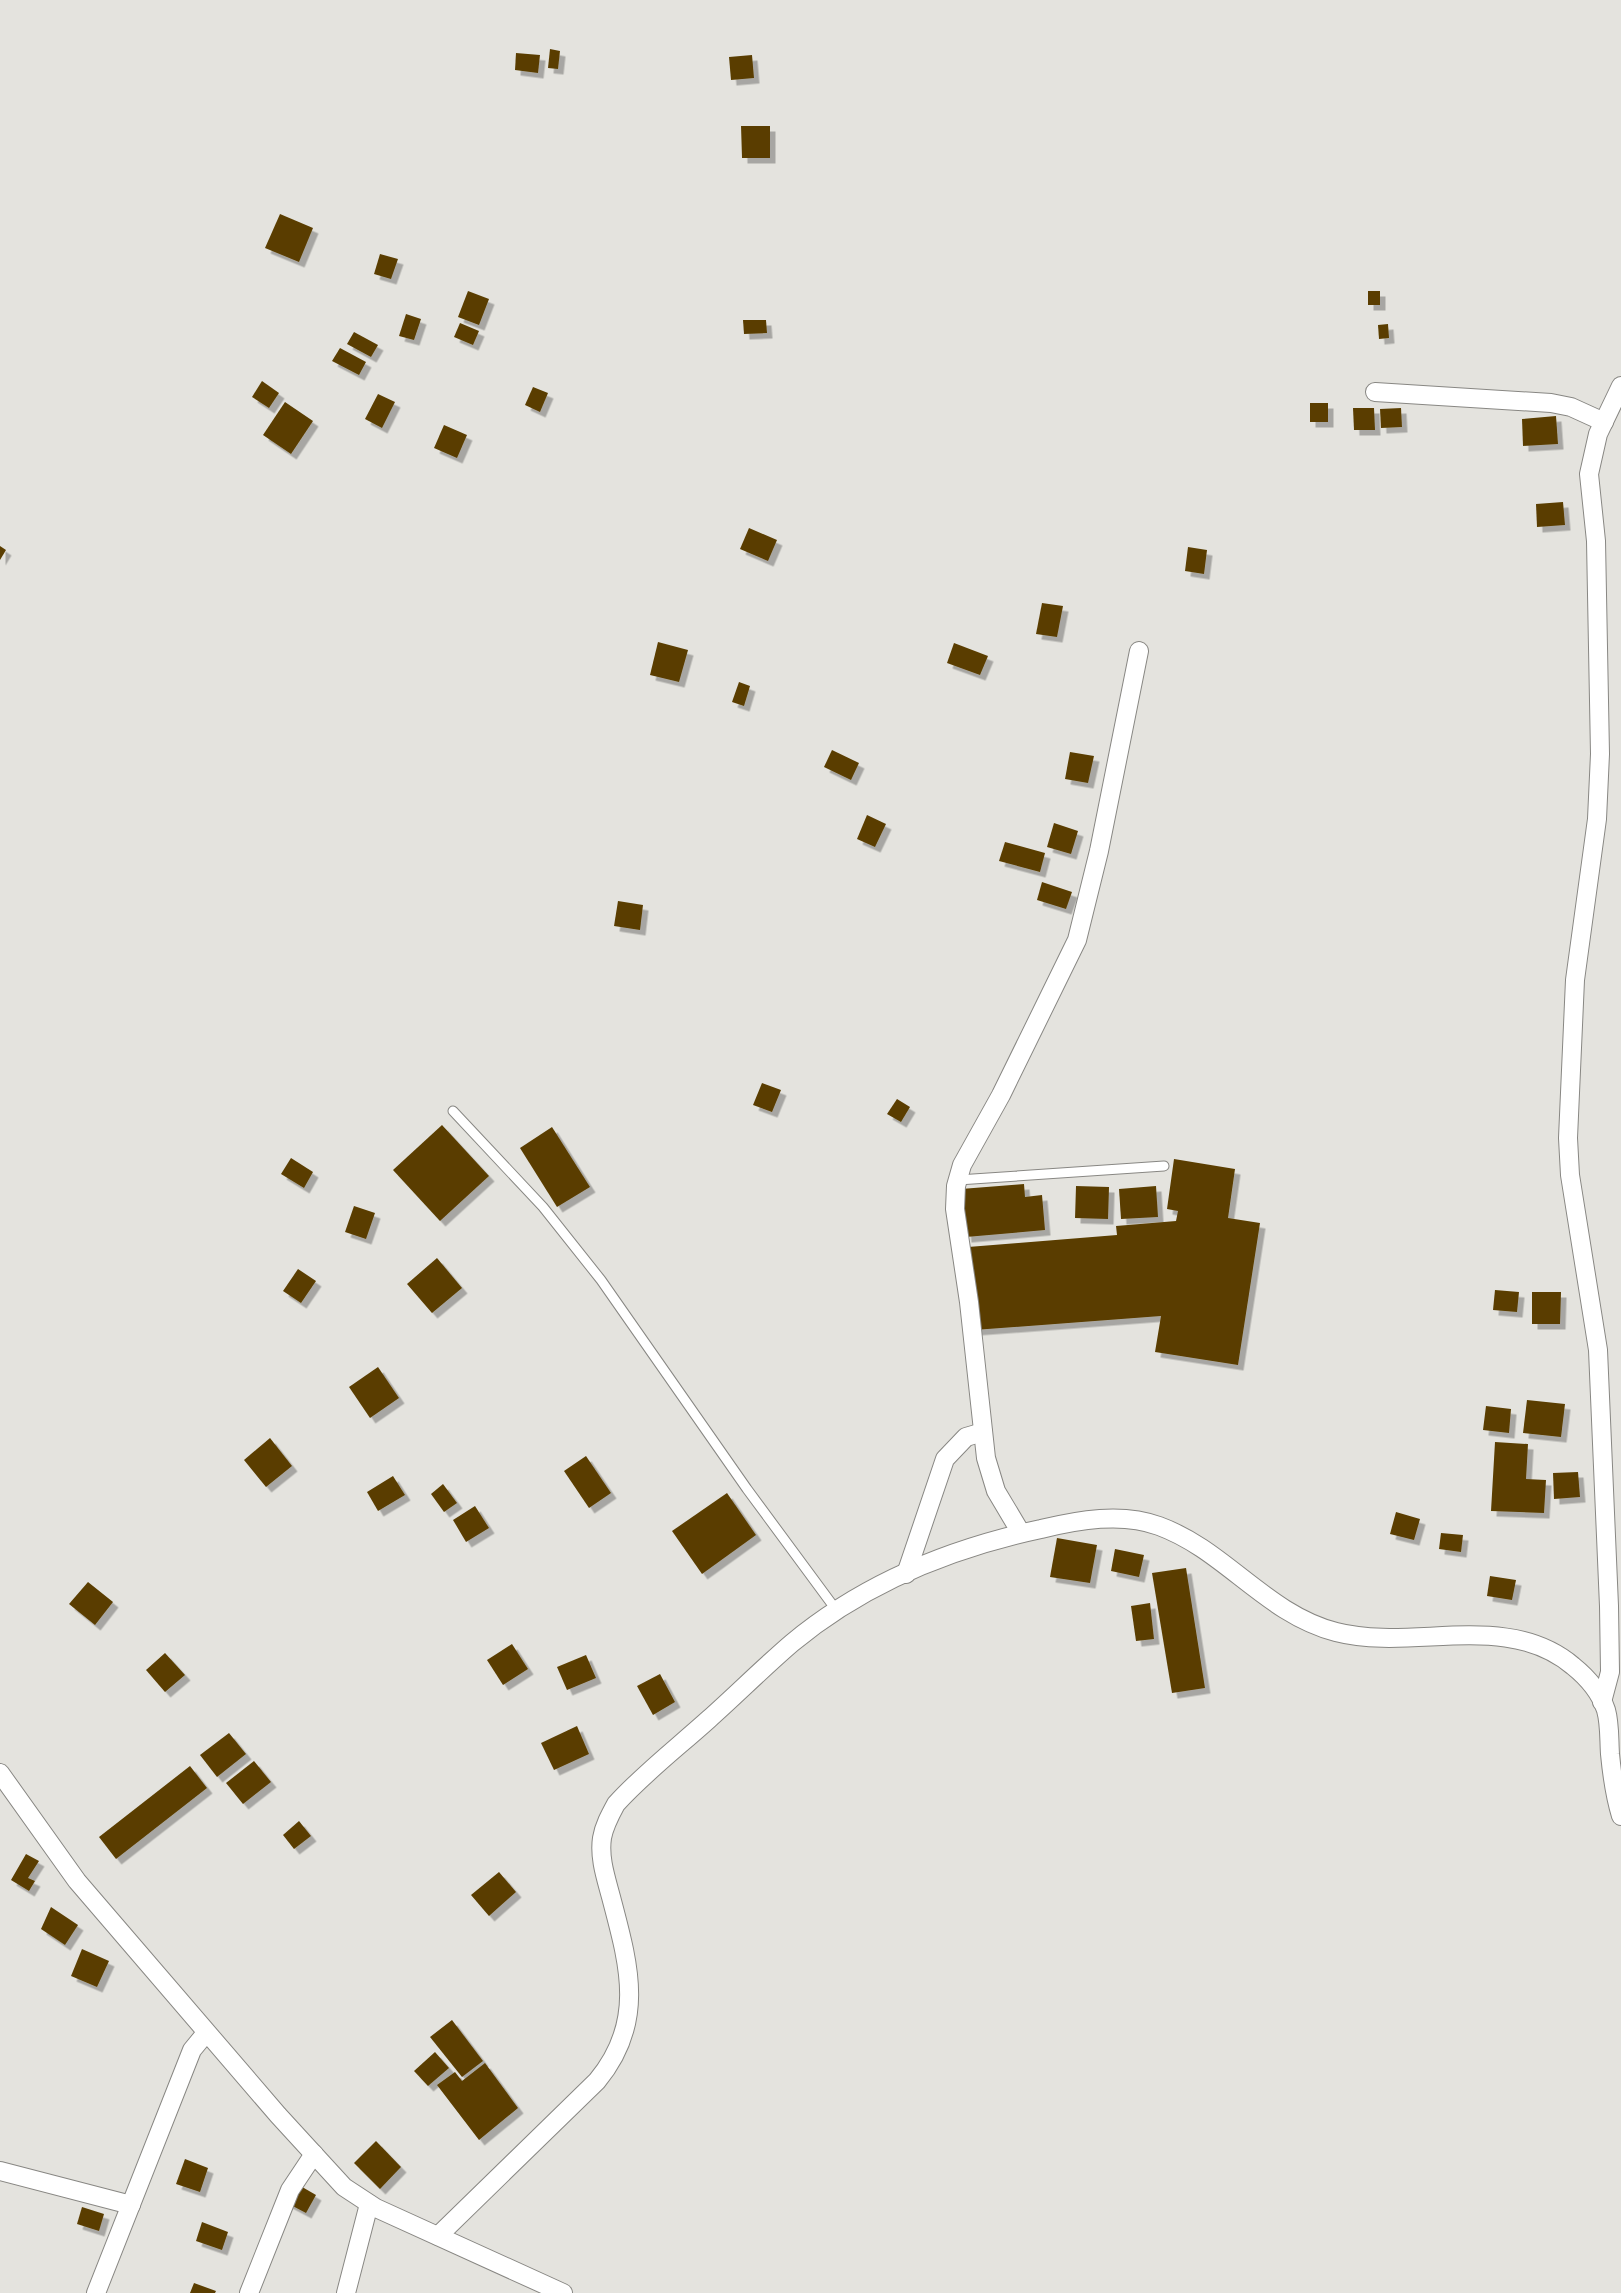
<svg xmlns="http://www.w3.org/2000/svg" width="1621" height="2293" font-family="'Playfair Display',serif">
	<style>
		.building { fill: #5a3e00; filter: url(#shadow) }
		.lines { fill: none; stroke-linecap: round; stroke-linejoin: round }
		.lane-casing { stroke: #888783; stroke-width: 11 }
		.street-casing { stroke: #888783; stroke-width: 20 }
		.lane { stroke: #fff; stroke-width: 9 }
		.street { stroke: #fff; stroke-width: 18 }
	</style>
	<defs>
		<filter id="shadow"><feDropShadow dx="5.5" dy="5.5" stdDeviation="0" flood-color="#0004"/></filter>
	</defs>
	<rect width="100%" height="100%" fill="#e4e3de"/>
	<g class="building">
		<path d="M 550,49 L 560,51 L 558,69 L 548,68 Z"/>
		<path d="M 516,53 L 540,55 L 538,73 L 515,70 Z"/>
		<path d="M 752,55 L 754,78 L 731,80 L 729,57 Z"/>
		<path d="M 741,126 L 770,126 L 770,158 L 742,158 Z"/>
		<path d="M 280,214 L 313,228 L 299,262 L 265,248 Z"/>
		<path d="M 380,254 L 398,259 L 391,279 L 374,274 Z"/>
		<path d="M 468,291 L 489,299 L 479,325 L 458,317 Z"/>
		<rect x="1368" y="291" width="12" height="14"/>
		<path d="M 406,314 L 421,319 L 414,340 L 399,336 Z"/>
		<path d="M 743,320 L 766,320 L 767,333 L 744,334 Z"/>
		<path d="M 460,323 L 479,331 L 473,345 L 454,337 Z"/>
		<path d="M 1388,324 L 1389,338 L 1379,339 L 1378,325 Z"/>
		<path d="M 354,332 L 378,345 L 371,357 L 347,344 Z"/>
		<path d="M 340,348 L 366,362 L 359,375 L 332,361 Z"/>
		<path d="M 262,381 L 279,393 L 269,408 L 252,397 Z"/>
		<path d="M 533,387 L 548,393 L 540,412 L 525,405 Z"/>
		<path d="M 378,394 L 395,402 L 382,428 L 365,419 Z"/>
		<path d="M 285,402 L 313,421 L 291,454 L 263,435 Z"/>
		<rect x="1310" y="403" width="18" height="19"/>
		<path d="M 1353,408 L 1374,408 L 1375,430 L 1354,430 Z"/>
		<path d="M 1401,408 L 1402,427 L 1381,428 L 1380,409 Z"/>
		<path d="M 1556,416 L 1558,444 L 1523,446 L 1522,419 Z"/>
		<path d="M 444,425 L 467,435 L 457,458 L 434,448 Z"/>
		<path d="M 1563,502 L 1565,525 L 1537,527 L 1536,504 Z"/>
		<path d="M 749,528 L 777,540 L 768,561 L 740,549 Z"/>
		<path d="M 0,546 L 6,550 L 0,560 Z"/>
		<path d="M 1188,547 L 1207,550 L 1204,574 L 1185,571 Z"/>
		<path d="M 1042,603 L 1063,606 L 1057,637 L 1036,634 Z"/>
		<path d="M 658,642 L 688,650 L 679,682 L 650,675 Z"/>
		<path d="M 954,643 L 988,656 L 980,675 L 947,663 Z"/>
		<path d="M 739,682 L 750,686 L 744,706 L 732,702 Z"/>
		<path d="M 832,750 L 859,763 L 851,780 L 824,767 Z"/>
		<path d="M 1070,752 L 1094,756 L 1088,783 L 1065,779 Z"/>
		<path d="M 867,815 L 886,824 L 875,847 L 857,839 Z"/>
		<path d="M 1054,823 L 1078,831 L 1071,854 L 1047,847 Z"/>
		<path d="M 1005,842 L 1045,853 L 1040,872 L 999,861 Z"/>
		<path d="M 1042,882 L 1072,892 L 1066,909 L 1037,900 Z"/>
		<path d="M 618,901 L 643,905 L 640,930 L 614,926 Z"/>
		<path d="M 762,1083 L 781,1090 L 772,1112 L 753,1105 Z"/>
		<path d="M 897,1099 L 910,1107 L 901,1122 L 887,1114 Z"/>
		<path d="M 442,1125 L 489,1176 L 440,1221 L 393,1170 Z"/>
		<path d="M 552,1127 L 590,1187 L 557,1207 L 520,1148 Z"/>
		<path d="M 291,1158 L 313,1172 L 304,1188 L 281,1174 Z"/>
		<path d="M 1174,1159 L 1235,1169 L 1228,1218 L 1260,1223 L 1238,1365 L 1155,1352 L 1161,1316 L 974,1330 L 968,1247 L 1117,1235 L 1116,1226 L 1176,1221 L 1178,1211 L 1167,1209 Z"/>
		<path d="M 1024,1184 L 1025,1197 L 1042,1195 L 1045,1230 L 966,1237 L 961,1189 Z"/>
		<path d="M 1076,1186 L 1109,1187 L 1108,1219 L 1075,1218 Z"/>
		<path d="M 1156,1186 L 1158,1217 L 1121,1219 L 1119,1189 Z"/>
		<path d="M 354,1206 L 375,1213 L 366,1239 L 345,1232 Z"/>
		<path d="M 437,1258 L 462,1288 L 432,1313 L 407,1284 Z"/>
		<path d="M 298,1269 L 316,1281 L 301,1303 L 283,1291 Z"/>
		<path d="M 1495,1290 L 1519,1292 L 1517,1312 L 1493,1310 Z"/>
		<path d="M 1532,1292 L 1561,1292 L 1560,1324 L 1532,1324 Z"/>
		<path d="M 378,1367 L 399,1398 L 370,1418 L 349,1387 Z"/>
		<path d="M 1527,1400 L 1565,1404 L 1561,1437 L 1523,1433 Z"/>
		<path d="M 1486,1406 L 1511,1409 L 1509,1433 L 1483,1430 Z"/>
		<path d="M 270,1438 L 292,1466 L 266,1487 L 244,1460 Z"/>
		<path d="M 1495,1442 L 1528,1444 L 1526,1479 L 1546,1480 L 1544,1513 L 1491,1511 Z"/>
		<path d="M 586,1456 L 611,1493 L 589,1508 L 564,1471 Z"/>
		<path d="M 1578,1472 L 1580,1497 L 1554,1499 L 1553,1473 Z"/>
		<path d="M 393,1476 L 405,1495 L 378,1511 L 367,1492 Z"/>
		<path d="M 443,1484 L 457,1503 L 444,1512 L 431,1494 Z"/>
		<path d="M 727,1493 L 756,1535 L 702,1574 L 672,1531 Z"/>
		<path d="M 475,1506 L 489,1528 L 466,1542 L 453,1520 Z"/>
		<path d="M 1396,1512 L 1420,1519 L 1414,1540 L 1390,1534 Z"/>
		<path d="M 1441,1533 L 1463,1535 L 1461,1552 L 1439,1549 Z"/>
		<path d="M 1057,1538 L 1097,1545 L 1090,1583 L 1050,1577 Z"/>
		<path d="M 1115,1549 L 1144,1555 L 1139,1577 L 1111,1571 Z"/>
		<path d="M 1186,1568 L 1205,1688 L 1172,1693 L 1152,1573 Z"/>
		<path d="M 1490,1576 L 1516,1580 L 1512,1600 L 1487,1596 Z"/>
		<path d="M 88,1582 L 113,1602 L 95,1625 L 69,1604 Z"/>
		<path d="M 1150,1603 L 1154,1639 L 1136,1641 L 1131,1606 Z"/>
		<path d="M 512,1644 L 528,1669 L 503,1685 L 487,1660 Z"/>
		<path d="M 165,1653 L 185,1675 L 165,1692 L 146,1670 Z"/>
		<path d="M 586,1655 L 596,1678 L 567,1690 L 557,1667 Z"/>
		<path d="M 660,1674 L 675,1702 L 653,1715 L 637,1686 Z"/>
		<path d="M 577,1726 L 589,1754 L 554,1770 L 541,1743 Z"/>
		<path d="M 229,1733 L 246,1754 L 217,1777 L 200,1755 Z"/>
		<path d="M 254,1761 L 271,1782 L 243,1804 L 226,1783 Z"/>
		<path d="M 190,1766 L 207,1788 L 116,1859 L 99,1837 Z"/>
		<path d="M 299,1821 L 311,1836 L 294,1849 L 283,1835 Z"/>
		<path d="M 26,1854 L 39,1861 L 28,1878 L 35,1881 L 29,1891 L 11,1880 Z"/>
		<path d="M 499,1872 L 516,1892 L 489,1916 L 471,1895 Z"/>
		<path d="M 51,1907 L 78,1925 L 65,1945 L 41,1929 Z"/>
		<path d="M 82,1949 L 109,1961 L 97,1987 L 71,1976 Z"/>
		<path d="M 452,2020 L 483,2061 L 462,2077 L 430,2037 Z"/>
		<path d="M 435,2052 L 449,2068 L 428,2086 L 414,2071 Z"/>
		<path d="M 485,2063 L 518,2108 L 479,2140 L 437,2085 L 455,2072 L 462,2081 Z"/>
		<path d="M 376,2141 L 401,2167 L 380,2189 L 354,2163 Z"/>
		<path d="M 185,2159 L 208,2168 L 200,2192 L 176,2184 Z"/>
		<path d="M 297,2184 L 316,2195 L 306,2213 L 287,2203 Z"/>
		<path d="M 82,2207 L 104,2214 L 99,2231 L 77,2224 Z"/>
		<path d="M 202,2222 L 228,2232 L 222,2250 L 196,2241 Z"/>
		<path d="M 194,2283 L 216,2291 L 215,2293 L 190,2293 Z"/>
	</g>
	<g class="lines">
		<defs>
			<g id="lane">
				<path d="M 453,1111 L 543,1207 L 601,1280 L 747,1489 L 837,1611"/>
				<path d="M 958,1180 L 1164,1166"/>
			</g>
			<g id="street">
				<path d="M 1375,392 L 1551,403 L 1571,407 L 1604,422"/>
				<path d="M 1021,1533 L 996,1491 L 986,1458 L 969,1302 L 955,1209 L 956,1186 L 962,1165 L 1001,1095 L 1077,940 L 1099,851 L 1139,651"/>
				<path d="M 906,1574 L 945,1459 L 966,1437 L 983,1432"/>
				<path d="M 1602,1702 L 1610,1672 L 1609,1606 L 1598,1350 L 1570,1175 L 1568,1138 L 1575,980 L 1597,819 L 1600,754 L 1596,541 L 1589,474 L 1598,434 L 1621,386"/>
				<path d="M 0,1773 L 77,1881 L 278,2115 L 344,2187 L 376,2208 L 563,2293"/>
				<path d="M 0,2171 L 131,2205"/>
				<path d="M 438,2236 L 597,2081 C 646,2022 629,1965 611,1897 C 606,1878 599,1858 602,1838 C 604,1826 610,1815 616,1804 C 644,1773 678,1747 709,1719 C 737,1694 764,1667 792,1643 C 863,1584 952,1548 1041,1529 C 1078,1520 1122,1512 1159,1526 C 1225,1550 1266,1614 1336,1632 C 1413,1652 1507,1610 1573,1666 C 1588,1678 1600,1692 1606,1710 C 1610,1724 1609,1740 1610,1754 C 1612,1775 1615,1796 1621,1816"/>
				<path d="M 96,2293 L 192,2050 L 206,2033"/>
				<path d="M 249,2293 L 290,2190 L 314,2154"/>
				<path d="M 346,2293 L 369,2204"/>
			</g>
		</defs>
		<use href="#lane" class="lane-casing"/>
		<use href="#street" class="street-casing"/>
		<use href="#lane" class="lane"/>
		<use href="#street" class="street"/>
	</g>
</svg>
